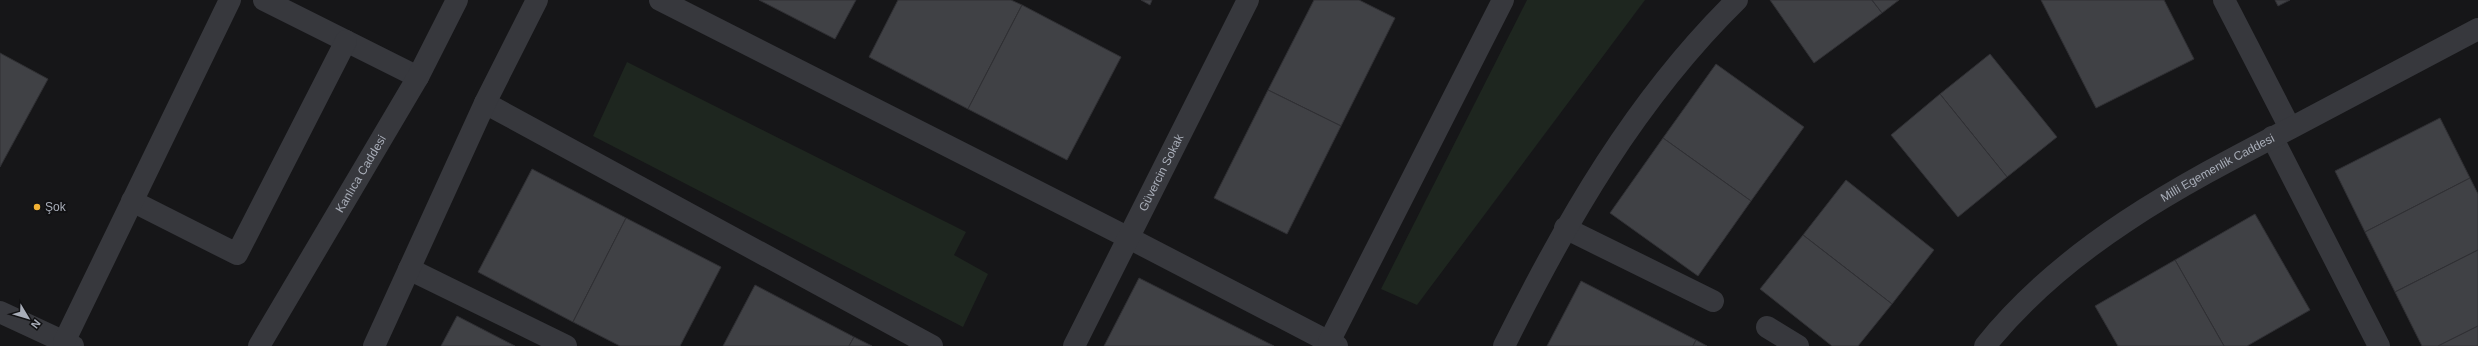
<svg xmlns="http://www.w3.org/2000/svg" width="2478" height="346" font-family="Arial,sans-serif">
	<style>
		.green { fill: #1e261f }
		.building { fill: #404145; stroke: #303034 }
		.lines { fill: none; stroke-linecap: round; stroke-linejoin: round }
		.minor { stroke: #37383d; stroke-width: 22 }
		.poi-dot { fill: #f2b134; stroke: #111113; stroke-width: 1.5 }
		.labels { text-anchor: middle; stroke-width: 4; stroke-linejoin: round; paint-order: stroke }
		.street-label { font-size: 12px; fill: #a8adb8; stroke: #111113 }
		.poi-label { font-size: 12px; fill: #a8adb8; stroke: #111113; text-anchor: start }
	</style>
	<rect width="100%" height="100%" fill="#161618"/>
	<g class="green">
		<path d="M 1527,0 L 1645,0 L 1417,305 L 1381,289 Z"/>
		<path d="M 627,62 L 966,232 L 954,255 L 988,274 L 963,327 L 593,136 Z"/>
	</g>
	<g class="building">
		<path d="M 759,0 L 856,0 L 835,39 Z"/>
		<path d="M 898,0 L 1011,0 L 1022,5 L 968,109 L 869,57 Z"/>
		<path d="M 1141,0 L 1152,0 L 1150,5 Z"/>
		<path d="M 1314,0 L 1359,0 L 1395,18 L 1341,126 L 1268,90 Z"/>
		<path d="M 1770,0 L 1872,0 L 1882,13 L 1814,63 Z"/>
		<path d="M 1872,0 L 1899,0 L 1882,13 Z"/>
		<path d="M 2041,0 L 2164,0 L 2194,59 L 2096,108 Z"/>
		<path d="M 2275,0 L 2290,0 L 2278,6 Z"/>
		<path d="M 1022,5 L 1121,57 L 1067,160 L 968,109 Z"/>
		<path d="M 0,53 L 48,79 L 0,167 Z"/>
		<path d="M 1990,54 L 2057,137 L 2007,177 L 1940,94 Z"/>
		<path d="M 1716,64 L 1804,127 L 1751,201 L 1663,138 Z"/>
		<path d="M 1268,90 L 1341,126 L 1287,234 L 1214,198 Z"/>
		<path d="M 1940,94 L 2007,177 L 1958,217 L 1891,135 Z"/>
		<path d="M 2440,118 L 2470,178 L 2365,232 L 2335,171 Z"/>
		<path d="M 1663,138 L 1751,201 L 1698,276 L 1610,213 Z"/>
		<path d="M 532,169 L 626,218 L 573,322 L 478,272 Z"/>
		<path d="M 2470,178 L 2478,194 L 2478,250 L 2395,292 L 2365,232 Z"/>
		<path d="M 1846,180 L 1934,250 L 1892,304 L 1803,235 Z"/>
		<path d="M 2255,214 L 2310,310 L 2247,346 L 2224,346 L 2175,260 Z"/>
		<path d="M 626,218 L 721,267 L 680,346 L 620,346 L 573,322 Z"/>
		<path d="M 1803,235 L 1892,304 L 1858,346 L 1832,346 L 1760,289 Z"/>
		<path d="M 2478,250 L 2478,326 L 2438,346 L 2422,346 L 2395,292 Z"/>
		<path d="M 2175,260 L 2224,346 L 2118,346 L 2095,306 Z"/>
		<path d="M 1139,278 L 1274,346 L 1104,346 Z"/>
		<path d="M 1581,281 L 1696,340 L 1693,346 L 1547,346 Z"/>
		<path d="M 755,285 L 854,337 L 849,346 L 723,346 Z"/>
		<path d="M 457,316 L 515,346 L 441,346 Z"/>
		<path d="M 2478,326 L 2478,346 L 2438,346 Z"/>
		<path d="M 854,337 L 872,346 L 849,346 Z"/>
		<path d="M 1696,340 L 1707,346 L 1693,346 Z"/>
	</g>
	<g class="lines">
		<g class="minor">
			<path d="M 264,0 L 418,77"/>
			<path d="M 660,0 L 1127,237 L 1337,346"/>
			<path d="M 2224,0 L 2290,128"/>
			<path d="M 485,103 L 932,346"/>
			<path d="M 2272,137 L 2379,346"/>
			<path d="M 132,201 L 237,254 L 346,41"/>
			<path d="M 1565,228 L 1713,301"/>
			<path d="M 409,269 L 566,346"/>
			<path d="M 0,312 L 73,346"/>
			<path d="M 1767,327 L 1798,346"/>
			<path d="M 64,342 L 230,0"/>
			<path d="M 1329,342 L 1503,0"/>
			<path id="s1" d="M 259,346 L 418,77 L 457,0"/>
			<path d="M 374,346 L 485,103 L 537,0"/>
			<path id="s2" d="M 1074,346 L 1248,0"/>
			<path d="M 1504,346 C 1566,221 1636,99 1737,0"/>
			<path id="s3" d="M 1985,346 C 2065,246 2179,186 2291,128 C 2353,95 2416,62 2478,29"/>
		</g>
	</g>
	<circle class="poi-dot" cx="37" cy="207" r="4"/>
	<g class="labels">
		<g class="street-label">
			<text dy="4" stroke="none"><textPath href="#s3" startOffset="295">Milli Egemenlik Caddesi</textPath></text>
			<text dy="4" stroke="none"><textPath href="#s2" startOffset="194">Güvercin Sokak</textPath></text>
			<text dy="4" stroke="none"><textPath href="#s1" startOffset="200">Kanlıca Caddesi</textPath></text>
		</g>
		<g class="poi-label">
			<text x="45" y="211">Şok</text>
		</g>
	</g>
	<g transform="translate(28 318) rotate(128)" stroke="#111113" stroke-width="3" paint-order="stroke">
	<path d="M0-3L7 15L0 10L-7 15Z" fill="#a8adb8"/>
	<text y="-6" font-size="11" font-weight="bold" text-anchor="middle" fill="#a8adb8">N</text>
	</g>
</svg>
